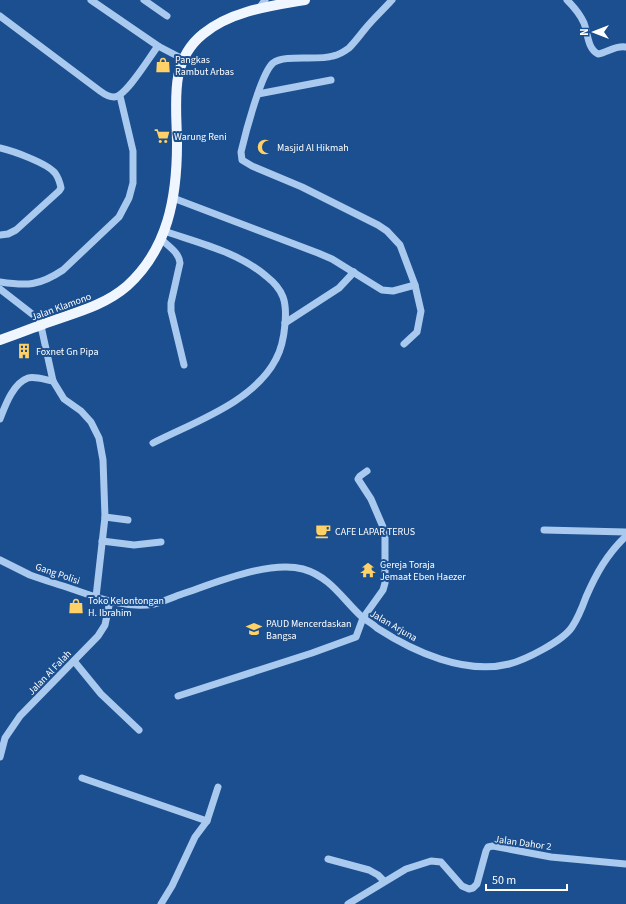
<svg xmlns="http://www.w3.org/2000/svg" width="626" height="904" font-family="'Source Sans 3',sans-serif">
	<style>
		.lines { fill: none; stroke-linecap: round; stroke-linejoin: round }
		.minor { stroke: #a9c9ee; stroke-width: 7 }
		.major { stroke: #f0f6ff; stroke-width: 10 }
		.labels { text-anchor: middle; stroke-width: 4; stroke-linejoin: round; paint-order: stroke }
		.poi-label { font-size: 10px; fill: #fff; stroke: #1b4f8f; text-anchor: start }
		.street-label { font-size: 10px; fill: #fff; stroke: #1b4f8f }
	</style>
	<rect width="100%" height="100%" fill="#1b4f8f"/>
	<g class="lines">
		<g class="minor">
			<path d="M 91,0 L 158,46"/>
			<path d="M 144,0 L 167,16"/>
			<path d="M 392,0 C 383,10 373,19 365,29 C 360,35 355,42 349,48 C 345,51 338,55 333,56 C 317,61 285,54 273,63 C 261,73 245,135 241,152 L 242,160 L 252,166 L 302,187 L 378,225 L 387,231 L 400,245 L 415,285 L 421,311 L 417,332 L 404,344"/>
			<path d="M 567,0 C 574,7 580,14 584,23 C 588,33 587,48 598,54 C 608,52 616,45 626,47"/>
			<path d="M 260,7 L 265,0"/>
			<path d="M 0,16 L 100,91 C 104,94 109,97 114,97 C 126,97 150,56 158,46 L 183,59"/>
			<path d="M 258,94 L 331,80"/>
			<path d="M 0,148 C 13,151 47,163 55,173 C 58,177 60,183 61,188 L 59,191 L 16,230 L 8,234 L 0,235"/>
			<path d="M 173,198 L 318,253 L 332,259 L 382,290 L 393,291 L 415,285"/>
			<path d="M 161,239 C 168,246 179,252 180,263 L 171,303 L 171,311 L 184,365"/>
			<path d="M 0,282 C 27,286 39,286 63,270 L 119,217 L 129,198 L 133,183 L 133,151 L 120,96"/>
			<path d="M 0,289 L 45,324"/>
			<path d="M 285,323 L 339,288 L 354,272"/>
			<path d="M 41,326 L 53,381 L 64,399 L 81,411 L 91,422 L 99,438 L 103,460 L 105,517 L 96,597"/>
			<path d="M 0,419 C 5,406 13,383 28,378 C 35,376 46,380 53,381"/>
			<path d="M 153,443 C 194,422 254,402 276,359 C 282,348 284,336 285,324 C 287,302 284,290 266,276 C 238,252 199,243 164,231"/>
			<path d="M 105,517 L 128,520"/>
			<path d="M 544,530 L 626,532"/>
			<path d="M 102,541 L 134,545 L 161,542"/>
			<path d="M 0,560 C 10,565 20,570 30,575 C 43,580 58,584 72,589 C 98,598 126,609 154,604 C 163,602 173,597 182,594 C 215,583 269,560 303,569 C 331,577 343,600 362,617 C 367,621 373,624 377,628 C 414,652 465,675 509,664 C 525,660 563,641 572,627 C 578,618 582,608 586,597 C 596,574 607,554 626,536"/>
			<path d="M 74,661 L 101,694 L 139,730"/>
			<path d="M 178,696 L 312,653 L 356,637 L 363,618 L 383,590 L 385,583 L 385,537 L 383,527 L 371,499 L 358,479 L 360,476 L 367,471"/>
			<path d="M 0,757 L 5,738 L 20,716 L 98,636 L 105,625 L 110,601"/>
			<path d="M 82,778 L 207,821"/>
			<path d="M 328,859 L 369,870 L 378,875 L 384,881"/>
			<path d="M 161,904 L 172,886 L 195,837 L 207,821 L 218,787"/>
			<path d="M 348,904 L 406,869 L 431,861 L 441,862 L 462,886 L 469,889 L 473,888 L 477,884 L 486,851 L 488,847 L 493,846 L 551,857 L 626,864"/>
		</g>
		<path class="major" d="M 0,340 C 15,335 30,329 46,323 C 74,313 104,306 127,286 C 168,249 177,197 177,144 C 177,105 168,62 203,34 C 231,11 270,6 305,0"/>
	</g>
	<defs>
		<symbol id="shop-bare" viewBox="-9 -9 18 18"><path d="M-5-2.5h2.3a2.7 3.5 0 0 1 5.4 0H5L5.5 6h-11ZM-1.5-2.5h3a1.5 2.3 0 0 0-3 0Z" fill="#ffd166" stroke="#1b4f8f" stroke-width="2.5" paint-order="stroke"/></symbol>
		<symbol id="supermarket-bare" viewBox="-9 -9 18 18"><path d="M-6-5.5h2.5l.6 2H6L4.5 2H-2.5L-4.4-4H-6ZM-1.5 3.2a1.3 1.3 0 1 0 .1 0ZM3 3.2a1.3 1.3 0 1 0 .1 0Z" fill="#ffd166" stroke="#1b4f8f" stroke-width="2.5" paint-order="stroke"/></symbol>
		<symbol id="mosque-bare" viewBox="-9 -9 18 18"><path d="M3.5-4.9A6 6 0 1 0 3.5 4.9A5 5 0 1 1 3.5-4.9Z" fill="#ffd166" stroke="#1b4f8f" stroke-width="2.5" paint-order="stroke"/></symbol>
		<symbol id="building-bare" viewBox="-9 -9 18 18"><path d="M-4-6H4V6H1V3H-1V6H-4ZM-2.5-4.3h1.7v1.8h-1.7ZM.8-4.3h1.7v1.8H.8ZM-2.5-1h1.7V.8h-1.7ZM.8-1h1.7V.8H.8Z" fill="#ffd166" stroke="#1b4f8f" stroke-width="2.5" paint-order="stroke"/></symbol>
		<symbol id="cafe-bare" viewBox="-9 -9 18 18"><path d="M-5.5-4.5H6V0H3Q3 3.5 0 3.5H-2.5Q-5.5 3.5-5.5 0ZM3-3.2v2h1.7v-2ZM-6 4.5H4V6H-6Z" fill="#ffd166" stroke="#1b4f8f" stroke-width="2.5" paint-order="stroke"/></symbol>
		<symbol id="temple-bare" viewBox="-9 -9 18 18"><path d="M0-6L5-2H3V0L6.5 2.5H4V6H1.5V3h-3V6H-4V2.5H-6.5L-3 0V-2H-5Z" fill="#ffd166" stroke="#1b4f8f" stroke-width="2.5" paint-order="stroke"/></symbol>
		<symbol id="school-bare" viewBox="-9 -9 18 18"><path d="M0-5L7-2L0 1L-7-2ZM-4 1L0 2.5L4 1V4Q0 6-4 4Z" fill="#ffd166" stroke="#1b4f8f" stroke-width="2.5" paint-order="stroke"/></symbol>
	</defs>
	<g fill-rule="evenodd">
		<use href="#shop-bare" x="152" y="54" width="22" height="22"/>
		<use href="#supermarket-bare" x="151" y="125" width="22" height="22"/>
		<use href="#mosque-bare" x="254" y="136" width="22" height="22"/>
		<use href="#building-bare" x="13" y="340" width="22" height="22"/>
		<use href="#cafe-bare" x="312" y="520" width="22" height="22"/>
		<use href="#temple-bare" x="357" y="559" width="22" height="22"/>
		<use href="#shop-bare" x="65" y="595" width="22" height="22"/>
		<use href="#school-bare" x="243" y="618" width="22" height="22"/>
	</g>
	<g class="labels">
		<g class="poi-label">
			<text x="175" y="63">Pangkas<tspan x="175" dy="12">Rambut Arbas</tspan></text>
			<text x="174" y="140">Warung Reni</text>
			<text x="277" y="151">Masjid Al Hikmah</text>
			<text x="36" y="355">Foxnet Gn Pipa</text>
			<text x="335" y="535">CAFE LAPAR TERUS</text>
			<text x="380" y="568">Gereja Toraja<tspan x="380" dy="12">Jemaat Eben Haezer</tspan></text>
			<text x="88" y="604">Toko Kelontongan<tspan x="88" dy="12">H. Ibrahim</tspan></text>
			<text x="266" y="627">PAUD Mencerdaskan<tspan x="266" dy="12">Bangsa</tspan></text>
		</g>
		<g class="street-label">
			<text transform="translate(61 306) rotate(-20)" y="4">Jalan Klamono</text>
			<text transform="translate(58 573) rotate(19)" y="4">Gang Polisi</text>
			<text transform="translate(394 625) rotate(30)" y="4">Jalan Arjuna</text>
			<text transform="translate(49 672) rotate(-46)" y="4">Jalan Al Falah</text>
			<text transform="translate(523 842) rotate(8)" y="4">Jalan Dahor 2</text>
		</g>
	</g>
	<g transform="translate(594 32) rotate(270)" stroke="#1b4f8f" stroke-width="3" paint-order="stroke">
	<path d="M0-3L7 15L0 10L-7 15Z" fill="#ffffff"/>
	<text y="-6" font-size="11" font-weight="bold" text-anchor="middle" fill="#ffffff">N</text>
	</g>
	<path d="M486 884v6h81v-6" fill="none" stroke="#ffffff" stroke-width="2"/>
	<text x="492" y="884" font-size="12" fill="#ffffff" stroke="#1b4f8f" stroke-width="3" paint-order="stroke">50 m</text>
</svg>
